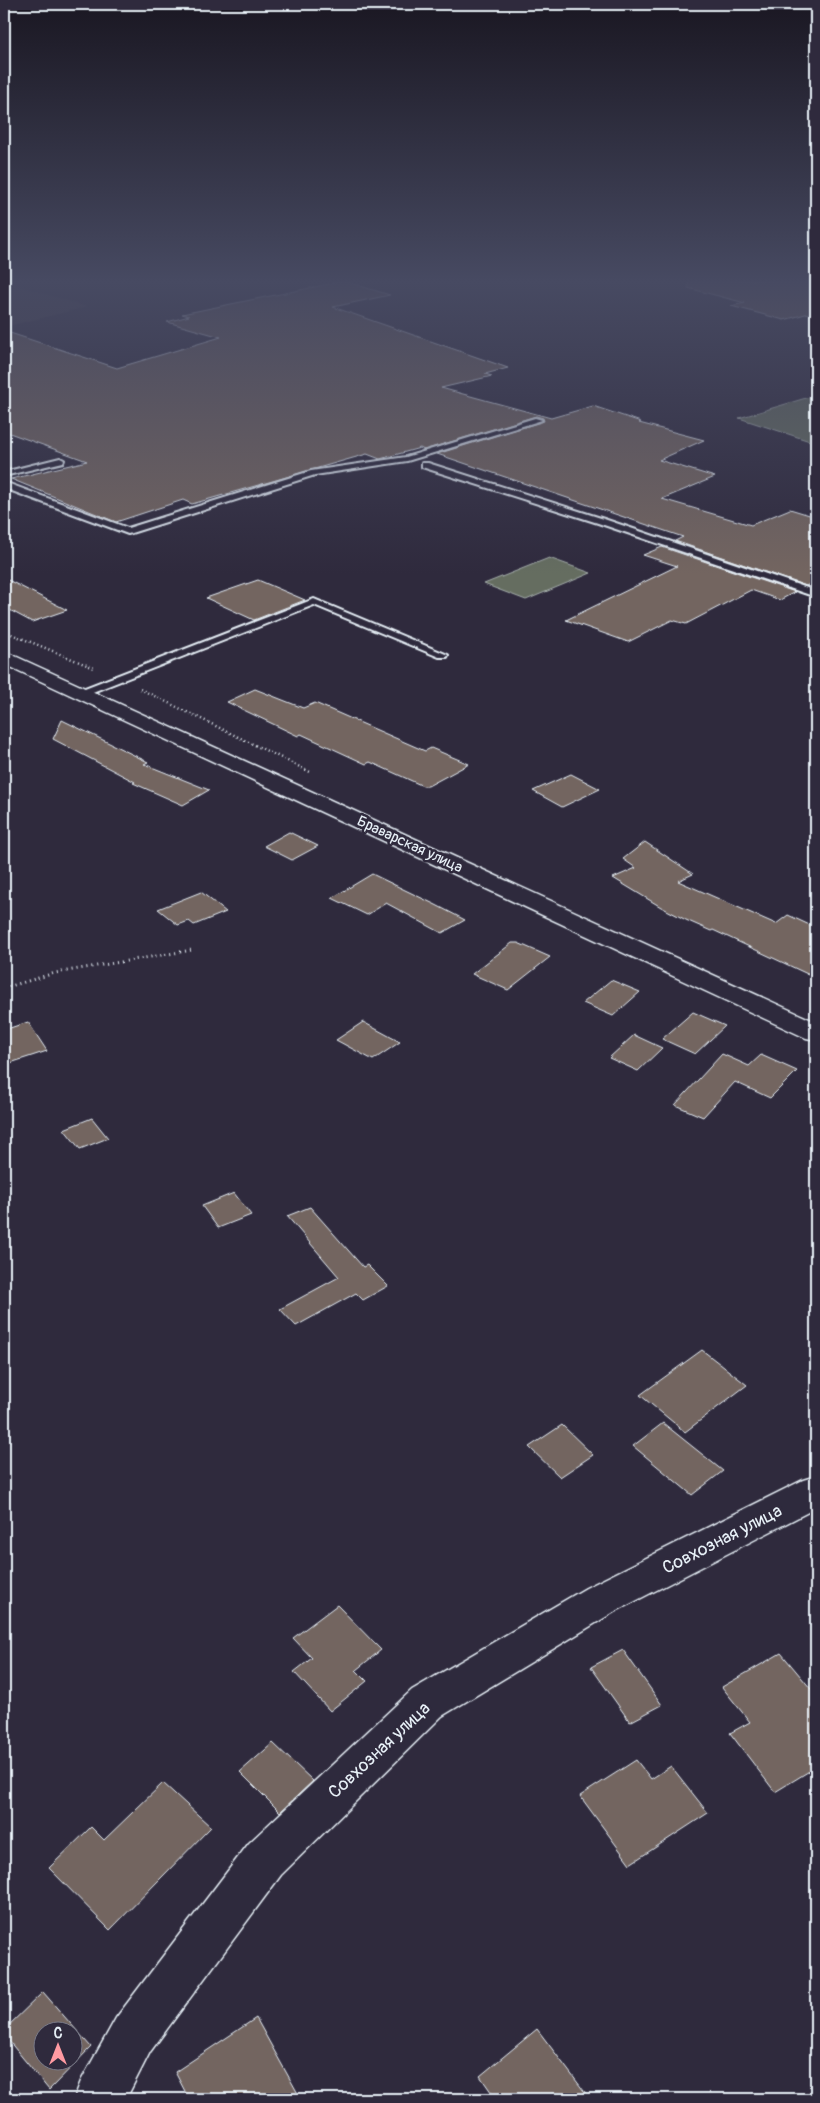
<svg xmlns="http://www.w3.org/2000/svg" width="820" height="2103" font-family="Pangolin,sans-serif">
	<style>
		.built { fill: #433c48 }
		.green { fill: #656d60; stroke: #a6afac }
		.building { fill: #736561; stroke: #e8f1f8; fill-rule: evenodd }
		.lines { fill: none; stroke-linecap: round; stroke-linejoin: round }
		.lane-casing { stroke: #e8f1f8; stroke-width: 4 }
		.street-casing { stroke: #e8f1f8; stroke-width: 3 }
		.secondary-casing { stroke: #e8f1f8; stroke-width: 3 }
		.path-far1 { stroke: #e8f1f8; stroke-width: 2.5; stroke-dasharray: 1 3; stroke-linecap: butt }
		.path { stroke: #e8f1f8; stroke-width: 3; stroke-dasharray: 1 4; stroke-linecap: butt }
		.lane { fill: #2f2a3d; fill-rule: evenodd }
		.street { fill: #2f2a3d; fill-rule: evenodd }
		.secondary { fill: #2f2a3d; fill-rule: evenodd }
		.labels { text-anchor: middle; stroke-width: 5; stroke-linejoin: round; paint-order: stroke }
		.street-label { font-size: 15px; fill: #e8f1f8; stroke: #2f2a3d }
		.near-street-label { font-size: 18px; fill: #e8f1f8; stroke: #2f2a3d }
	</style>
	<rect width="100%" height="100%" fill="#2f2a3d"/>
	<filter id="ink" filterUnits="userSpaceOnUse"><feTurbulence type="fractalNoise" baseFrequency=".02" numOctaves="2"/><feDisplacementMap in="SourceGraphic" scale="10" xChannelSelector="R" yChannelSelector="G"/><feConvolveMatrix kernelMatrix="1 2 1 2 8 2 1 2 1" color-interpolation-filters="sRGB"/></filter>
	<g filter="url(#ink)">
		<path class="built" d="M 4,280 L 33,290 L 87,307 L 4,327 Z"/>
		<g class="green">
			<path d="M 816,395 L 816,443 L 739,418 Z"/>
			<path d="M 549,558 L 591,573 L 526,600 L 484,584 Z"/>
		</g>
		<g class="building">
			<path d="M 689,280 L 816,280 L 816,311 L 784,320 L 731,306 L 745,303 L 688,288 Z"/>
			<path d="M 344,281 L 390,295 L 333,307 L 508,368 L 485,374 L 492,376 L 441,388 L 551,418 L 593,406 L 641,422 L 639,423 L 704,440 L 659,460 L 715,477 L 662,499 L 751,525 L 790,509 L 816,517 L 816,581 L 806,586 L 675,541 L 683,537 L 437,454 L 544,421 L 543,418 L 536,416 L 424,450 L 420,448 L 380,459 L 367,454 L 192,504 L 183,500 L 116,522 L 11,479 L 87,461 L 4,431 L 4,331 L 117,368 L 221,337 L 167,322 L 189,316 L 182,314 Z"/>
			<path d="M 662,547 L 795,592 L 780,600 L 751,590 L 686,624 L 672,620 L 628,642 L 566,620 L 677,566 L 643,555 Z"/>
			<path d="M 4,578 L 67,610 L 32,622 L 4,607 Z"/>
			<path d="M 258,580 L 305,600 L 254,620 L 206,598 Z"/>
			<path d="M 255,689 L 303,708 L 315,703 L 425,751 L 431,748 L 469,764 L 428,786 L 423,786 L 370,762 L 366,764 L 301,734 L 298,736 L 227,702 Z"/>
			<path d="M 62,720 L 148,762 L 144,764 L 209,790 L 183,805 L 133,783 L 135,782 L 53,739 Z"/>
			<path d="M 571,774 L 600,789 L 562,807 L 533,791 Z"/>
			<path d="M 289,832 L 318,846 L 292,860 L 264,846 Z"/>
			<path d="M 645,842 L 693,874 L 678,881 L 776,924 L 788,915 L 816,928 L 816,978 L 713,930 L 711,931 L 686,920 L 661,907 L 613,878 L 636,868 L 623,859 Z"/>
			<path d="M 372,874 L 436,905 L 465,920 L 442,933 L 386,903 L 367,915 L 332,898 Z"/>
			<path d="M 201,892 L 226,912 L 194,925 L 189,921 L 178,925 L 158,909 Z"/>
			<path d="M 512,943 L 518,943 L 550,957 L 508,990 L 472,974 Z"/>
			<path d="M 611,980 L 640,992 L 613,1016 L 583,1003 Z"/>
			<path d="M 693,1012 L 725,1026 L 695,1054 L 662,1039 Z"/>
			<path d="M 28,1022 L 47,1051 L 4,1065 L 4,1030 Z"/>
			<path d="M 363,1022 L 400,1042 L 373,1060 L 336,1040 Z"/>
			<path d="M 634,1035 L 662,1048 L 638,1071 L 609,1058 Z"/>
			<path d="M 722,1054 L 749,1066 L 761,1055 L 797,1071 L 770,1098 L 735,1082 L 703,1117 L 675,1105 Z"/>
			<path d="M 92,1118 L 108,1138 L 80,1149 L 64,1129 Z"/>
			<path d="M 234,1193 L 251,1215 L 218,1228 L 202,1206 Z"/>
			<path d="M 310,1207 L 363,1267 L 367,1265 L 388,1286 L 363,1300 L 356,1293 L 296,1326 L 280,1309 L 339,1277 L 287,1216 Z"/>
			<path d="M 702,1350 L 747,1385 L 685,1432 L 640,1395 Z"/>
			<path d="M 663,1423 L 723,1471 L 692,1495 L 633,1446 Z"/>
			<path d="M 562,1425 L 593,1455 L 560,1477 L 529,1447 Z"/>
			<path d="M 337,1605 L 381,1650 L 356,1670 L 367,1681 L 330,1711 L 294,1672 L 312,1658 L 293,1638 Z"/>
			<path d="M 623,1650 L 662,1705 L 630,1722 L 591,1667 Z"/>
			<path d="M 781,1653 L 816,1695 L 816,1767 L 775,1792 L 730,1733 L 750,1722 L 722,1687 Z"/>
			<path d="M 273,1743 L 313,1781 L 280,1812 L 240,1772 Z"/>
			<path d="M 636,1760 L 651,1779 L 671,1766 L 708,1813 L 630,1864 L 580,1796 Z"/>
			<path d="M 163,1783 L 211,1827 L 110,1930 L 49,1868 L 91,1827 L 104,1840 Z"/>
			<path d="M 43,1992 L 91,2047 L 49,2090 L 4,2035 L 4,2030 ZM 42,2030 L 72,2030 L 72,2060 L 42,2060 Z"/>
			<path d="M 256,2018 L 301,2099 L 189,2099 L 175,2072 Z"/>
			<path d="M 537,2029 L 590,2099 L 496,2099 L 480,2076 Z"/>
		</g>
		<g class="lines">
			<defs>
				<g id="lane">
					<path d="M 535,418 L 542,420 L 407,461 L 315,475 L 128,534 L 4,488 L 4,483 L 7,483 L 128,528 L 311,471 L 406,457 Z"/>
					<path d="M 60,458 L 64,460 L 63,462 L 4,476 L 4,472 Z"/>
					<path d="M 422,463 L 428,463 L 604,519 L 816,591 L 816,597 L 598,523 L 422,467 Z"/>
					<path d="M 314,599 L 448,655 L 447,657 L 439,657 L 314,605 L 85,695 L 81,696 L 76,693 L 77,691 Z"/>
				</g>
				<path id="street" d="M 816,1476 L 816,1508 L 614,1612 L 442,1716 L 281,1875 L 150,2052 L 126,2099 L 74,2099 L 81,2081 L 116,2018 L 249,1843 L 412,1690 L 586,1588 L 803,1480 Z"/>
				<path id="secondary" d="M 4,651 L 816,1022 L 816,1040 L 806,1038 L 4,664 Z"/>
			</defs>
			<use href="#lane" class="lane-casing"/>
			<use href="#street" class="street-casing"/>
			<use href="#secondary" class="secondary-casing"/>
			<g class="path-far1">
				<path d="M 4,631 L 94,668"/>
				<path d="M 140,689 L 310,772"/>
			</g>
			<path class="path" d="M 4,988 L 55,973 L 192,950"/>
			<use href="#lane" class="lane"/>
			<use href="#street" class="street"/>
			<use href="#secondary" class="secondary"/>
		</g>
	</g>
	<linearGradient id="sky" x2="0" y2="1"><stop stop-color="#1a1722"/><stop offset="0.49" stop-color="#474a62"/><stop offset="1" stop-color="#474a62" stop-opacity="0"/></linearGradient>
	<rect width="820" height="574" fill="url(#sky)"/>
	<g class="labels">
		<g class="street-label">
			<text transform="translate(410 844) rotate(25)" y="5">Браварская улица</text>
		</g>
		<g class="near-street-label">
			<text transform="translate(722 1539) rotate(-27)" y="6">Совхозная улица</text>
			<text transform="translate(379 1750) rotate(-43)" y="6">Совхозная улица</text>
		</g>
	</g>
	<rect width="820" height="2103" fill="none" stroke="#2f2a3d" stroke-width="20"/>
	<rect x="10" y="10" width="800" height="2083" fill="none" stroke="#e8f1f8" stroke-width="2" filter="url(#ink)"/>
	<g transform="translate(58 2046)"><circle r="24" fill="#2f2a3d" stroke="#797a88"/>
	<path d="M0-4L9 19L0 12L-9 19Z" fill="#ff9aa2"/>
	<text y="-8" font-size="14" font-weight="bold" text-anchor="middle" fill="#e8f1f8">С</text>
	</g>
</svg>
